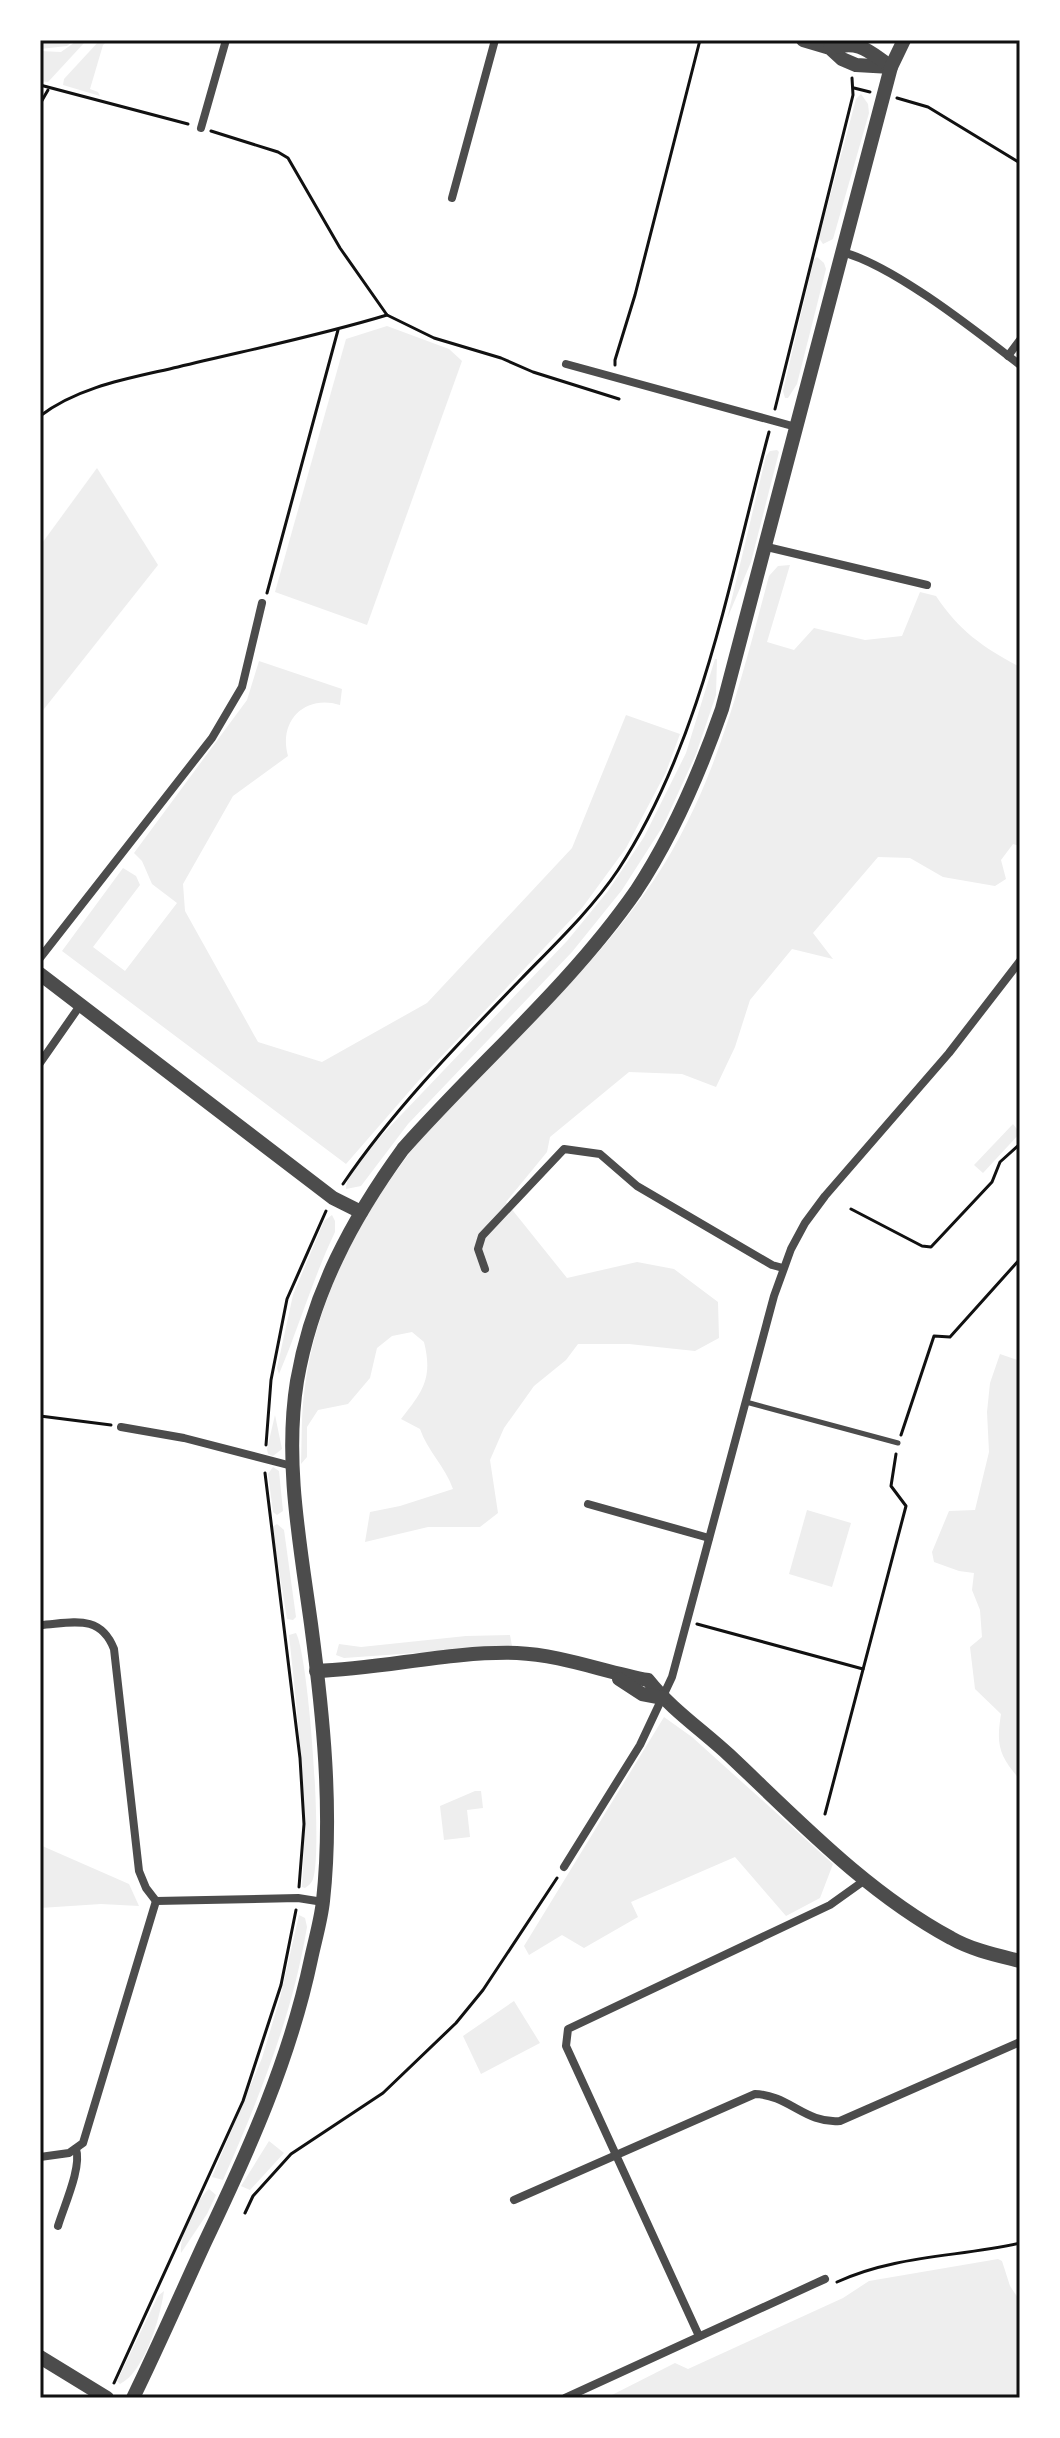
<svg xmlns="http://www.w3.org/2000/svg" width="1060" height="2438" font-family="'Playfair Display',serif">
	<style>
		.green { fill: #eee }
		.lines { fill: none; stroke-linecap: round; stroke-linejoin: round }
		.path { stroke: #111; stroke-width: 3 }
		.service { stroke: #4c4c4c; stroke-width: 5 }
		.minor { stroke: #4c4c4c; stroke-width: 8 }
		.tertiary { stroke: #4c4c4c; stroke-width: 14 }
		.neatline { fill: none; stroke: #111; stroke-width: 3 }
	</style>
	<rect width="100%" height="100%" fill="#fff"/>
	<g class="green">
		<path d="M 40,40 L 74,40 L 67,46 L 40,49 Z"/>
		<path d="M 78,40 L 84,43 L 48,82 L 40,81 L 40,51 L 61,52 Z"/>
		<path d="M 100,40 L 108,40 L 103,45 L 90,89 L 98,92 L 100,96 L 63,85 L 64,79 Z"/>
		<path d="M 861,94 L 868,104 L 869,113 L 833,239 L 823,244 L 819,238 L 856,99 Z"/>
		<path d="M 817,257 L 824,263 L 826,269 L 797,384 L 788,398 L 785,398 L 783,391 L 814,259 Z"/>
		<path d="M 387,326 L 449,349 L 462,361 L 367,625 L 275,592 L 346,339 Z"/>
		<path d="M 777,450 L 779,452 L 751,562 L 727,619 L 766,456 L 770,451 Z"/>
		<path d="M 97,468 L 158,565 L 40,714 L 40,546 Z"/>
		<path d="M 790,565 L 767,642 L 794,650 L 814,628 L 865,640 L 902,636 L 920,592 L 936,596 C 959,631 984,648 1020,667 L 1020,846 L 1013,844 L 1001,860 L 1006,879 L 995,886 L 943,877 L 910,858 L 878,857 L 813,933 L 833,959 L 792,949 L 750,1000 L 735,1047 L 716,1087 L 682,1074 L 629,1072 L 550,1137 L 547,1152 L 506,1202 L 567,1278 L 637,1262 L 674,1269 L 718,1302 L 719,1338 L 695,1351 L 629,1344 L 578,1344 L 566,1360 L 534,1386 L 504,1428 L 490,1460 L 498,1513 L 480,1527 L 428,1527 L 365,1542 L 370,1512 L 400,1506 L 453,1489 C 445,1466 428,1452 420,1429 L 401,1419 C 423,1391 433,1378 424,1342 L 412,1332 L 392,1336 L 377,1348 L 370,1378 L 348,1404 L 318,1410 L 307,1427 L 307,1457 L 301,1464 C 302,1438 301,1411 305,1386 C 317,1296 363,1211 419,1141 C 436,1119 458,1100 477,1080 C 539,1016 604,954 654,880 C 715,789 741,681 769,576 L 778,566 Z"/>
		<path d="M 715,659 L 717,659 L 716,695 L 696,754 L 663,826 L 622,890 L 572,952 L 408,1124 L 361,1186 L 346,1189 C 347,1169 369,1151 381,1136 L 567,941 L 608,891 L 644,837 L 686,753 Z"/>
		<path d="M 259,661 L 342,689 L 340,705 C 305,694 278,721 288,756 L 233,796 L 183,884 L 185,911 L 258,1042 L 322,1062 L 427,1003 L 572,848 L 626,715 L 680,734 L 666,772 L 626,848 L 582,908 L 420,1079 L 346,1164 L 62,951 L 123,868 L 136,876 L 140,885 L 93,947 L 125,971 L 177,903 L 152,884 L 142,861 L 134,853 L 247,700 Z"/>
		<path d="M 1013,1124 L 1020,1133 L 983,1173 L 974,1165 Z"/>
		<path d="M 332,1215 L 335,1221 L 335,1232 C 313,1278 299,1327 279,1374 L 277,1368 L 293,1295 L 324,1221 Z"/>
		<path d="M 1000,1354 L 1020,1361 L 1020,1780 C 999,1755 996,1746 1001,1714 L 975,1689 L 970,1647 L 982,1637 L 980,1610 L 972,1590 L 974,1573 L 959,1571 L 934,1562 L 932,1552 L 949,1511 L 975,1510 L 989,1452 L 987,1412 L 990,1383 Z"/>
		<path d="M 275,1415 L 282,1449 L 273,1456 L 268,1454 L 267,1449 Z"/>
		<path d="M 273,1467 L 279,1471 L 283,1511 L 277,1515 L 273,1512 L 268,1474 Z"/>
		<path d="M 807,1510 L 851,1523 L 832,1587 L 789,1574 Z"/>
		<path d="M 277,1524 L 284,1530 L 296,1617 L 293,1620 L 287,1619 L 272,1527 Z"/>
		<path d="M 296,1633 C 309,1657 323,1852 313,1879 C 311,1884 309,1885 305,1888 L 302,1887 C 308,1802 298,1720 289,1635 Z"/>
		<path d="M 510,1635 L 512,1646 L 344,1658 L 336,1655 L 339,1644 L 361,1647 L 466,1636 Z"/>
		<path d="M 664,1717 L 692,1737 L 833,1864 L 820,1898 L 786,1916 L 735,1857 L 631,1902 L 638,1917 L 584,1948 L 562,1935 L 529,1955 L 524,1946 Z"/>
		<path d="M 475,1791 L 481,1791 L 483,1808 L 467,1810 L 470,1837 L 444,1840 L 440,1806 Z"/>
		<path d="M 40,1845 L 129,1884 L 139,1906 L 101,1904 L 40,1908 Z"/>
		<path d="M 299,1915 L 305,1918 L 307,1927 C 292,2017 259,2098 223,2180 L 212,2177 L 262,2058 L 280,1998 Z"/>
		<path d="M 514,2001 L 540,2043 L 481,2074 L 463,2036 Z"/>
		<path d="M 269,2141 L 284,2153 L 250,2190 L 241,2186 Z"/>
		<path d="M 209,2189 L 216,2195 L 207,2214 L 181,2253 C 179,2236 196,2200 209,2189 Z"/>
		<path d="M 998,2259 L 1002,2261 L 1010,2286 L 1020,2301 L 1020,2398 L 606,2398 L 675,2363 L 688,2369 L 843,2298 L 869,2281 Z"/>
		<path d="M 164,2291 C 160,2318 145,2371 120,2384 L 117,2381 L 158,2296 Z"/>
	</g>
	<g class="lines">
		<g class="path">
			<path d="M 40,85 L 188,124"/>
			<path d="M 854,88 L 870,92"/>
			<path d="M 897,98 L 928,107 L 1020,163"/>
			<path d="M 40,104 L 48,90"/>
			<path d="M 211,131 L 278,152 L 288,158 L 340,248 L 387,315 L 434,338 L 501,358 L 533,372 L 619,399"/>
			<path d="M 615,365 L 615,360 L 635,295 L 700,40"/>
			<path d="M 775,409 L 853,95 L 852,78"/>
			<path d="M 40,416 C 79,386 131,378 178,367 C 248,350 318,336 387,315"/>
			<path d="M 267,593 L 338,330"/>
			<path d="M 343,1184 C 394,1109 458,1044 521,979 C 553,946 592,909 618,870 C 703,740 729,580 769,432"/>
			<path d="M 851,1209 L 922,1246 L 931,1247 L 992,1182 L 1000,1162 L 1020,1144"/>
			<path d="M 40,1416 L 111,1425"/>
			<path d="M 901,1435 L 934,1336 L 950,1337 L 1020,1259"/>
			<path d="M 266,1445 L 271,1380 L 287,1299 L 326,1211"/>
			<path d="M 265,1473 L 300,1758 L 304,1824 L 299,1887"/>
			<path d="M 697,1624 L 863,1669"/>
			<path d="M 825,1814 L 906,1506 L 891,1486 L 896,1454"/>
			<path d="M 245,2213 L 253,2196 L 291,2154 L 383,2093 L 456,2023 L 483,1990 L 557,1878"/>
			<path d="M 837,2282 C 895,2255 959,2257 1020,2243"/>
			<path d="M 114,2383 L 243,2101 L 281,1985 L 296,1910"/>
		</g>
		<path class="service" d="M 746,1402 L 898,1443"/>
		<g class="minor">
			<path d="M 201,128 L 226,40"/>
			<path d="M 452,198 L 495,40"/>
			<path d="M 842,252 C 893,265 976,331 1020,365"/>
			<path d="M 1008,356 L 1020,340"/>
			<path d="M 566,364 L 796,427"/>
			<path d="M 767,547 L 927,585"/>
			<path d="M 40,958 L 212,738 L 242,687 L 262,603"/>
			<path d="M 40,1063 L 79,1007"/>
			<path d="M 485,1269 L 478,1249 L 482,1236 L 564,1149 L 600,1154 L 637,1186 L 772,1265 L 783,1268"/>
			<path d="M 121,1427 L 184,1438 L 292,1466"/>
			<path d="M 588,1504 L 709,1538"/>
			<path d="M 40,1625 C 72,1623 100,1613 114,1649 L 139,1871 L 146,1888 L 156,1901"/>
			<path d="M 564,1867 L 640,1745 L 672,1677 L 774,1296 L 791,1249 L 805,1223 L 825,1196 L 949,1053 L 1020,961"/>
			<path d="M 156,1901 L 298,1898 L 323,1902"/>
			<path d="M 40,2157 L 69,2153 L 83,2143 L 156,1901"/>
			<path d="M 514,2200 L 755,2094 C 789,2095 805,2124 840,2121 L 1020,2042"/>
			<path d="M 58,2226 C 64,2206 82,2167 76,2149"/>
			<path d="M 699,2336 L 566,2046 L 568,2029 L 830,1905 L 865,1880"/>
			<path d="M 565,2398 L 825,2279"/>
		</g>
		<g class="tertiary">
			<path d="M 803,40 L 830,48 L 842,59 L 856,65 L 891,67"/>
			<path d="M 830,48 C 860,40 867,50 890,66"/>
			<path d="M 40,974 L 333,1198 L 361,1212"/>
			<path d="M 316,1671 C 383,1669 449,1651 517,1653 C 562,1655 604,1672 648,1680 C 671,1709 702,1730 729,1755 C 798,1820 866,1892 951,1938 C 972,1950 996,1955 1020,1961"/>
			<path d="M 619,1679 L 642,1694 L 663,1698"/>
			<path d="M 40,2357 L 107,2398"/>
			<path d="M 133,2398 C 158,2347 181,2294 205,2242 C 249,2150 290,2059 311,1959 C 315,1940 321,1920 323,1901 C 333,1810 323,1714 311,1624 C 300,1544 284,1461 297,1381 C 312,1294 352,1219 403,1149 C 479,1063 570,986 636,891 C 673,835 700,772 722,709 L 891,67 L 904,40"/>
		</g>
	</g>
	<rect width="1060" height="2438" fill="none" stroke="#ffffff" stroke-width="84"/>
	<rect x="42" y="42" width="976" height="2354" class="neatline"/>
</svg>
